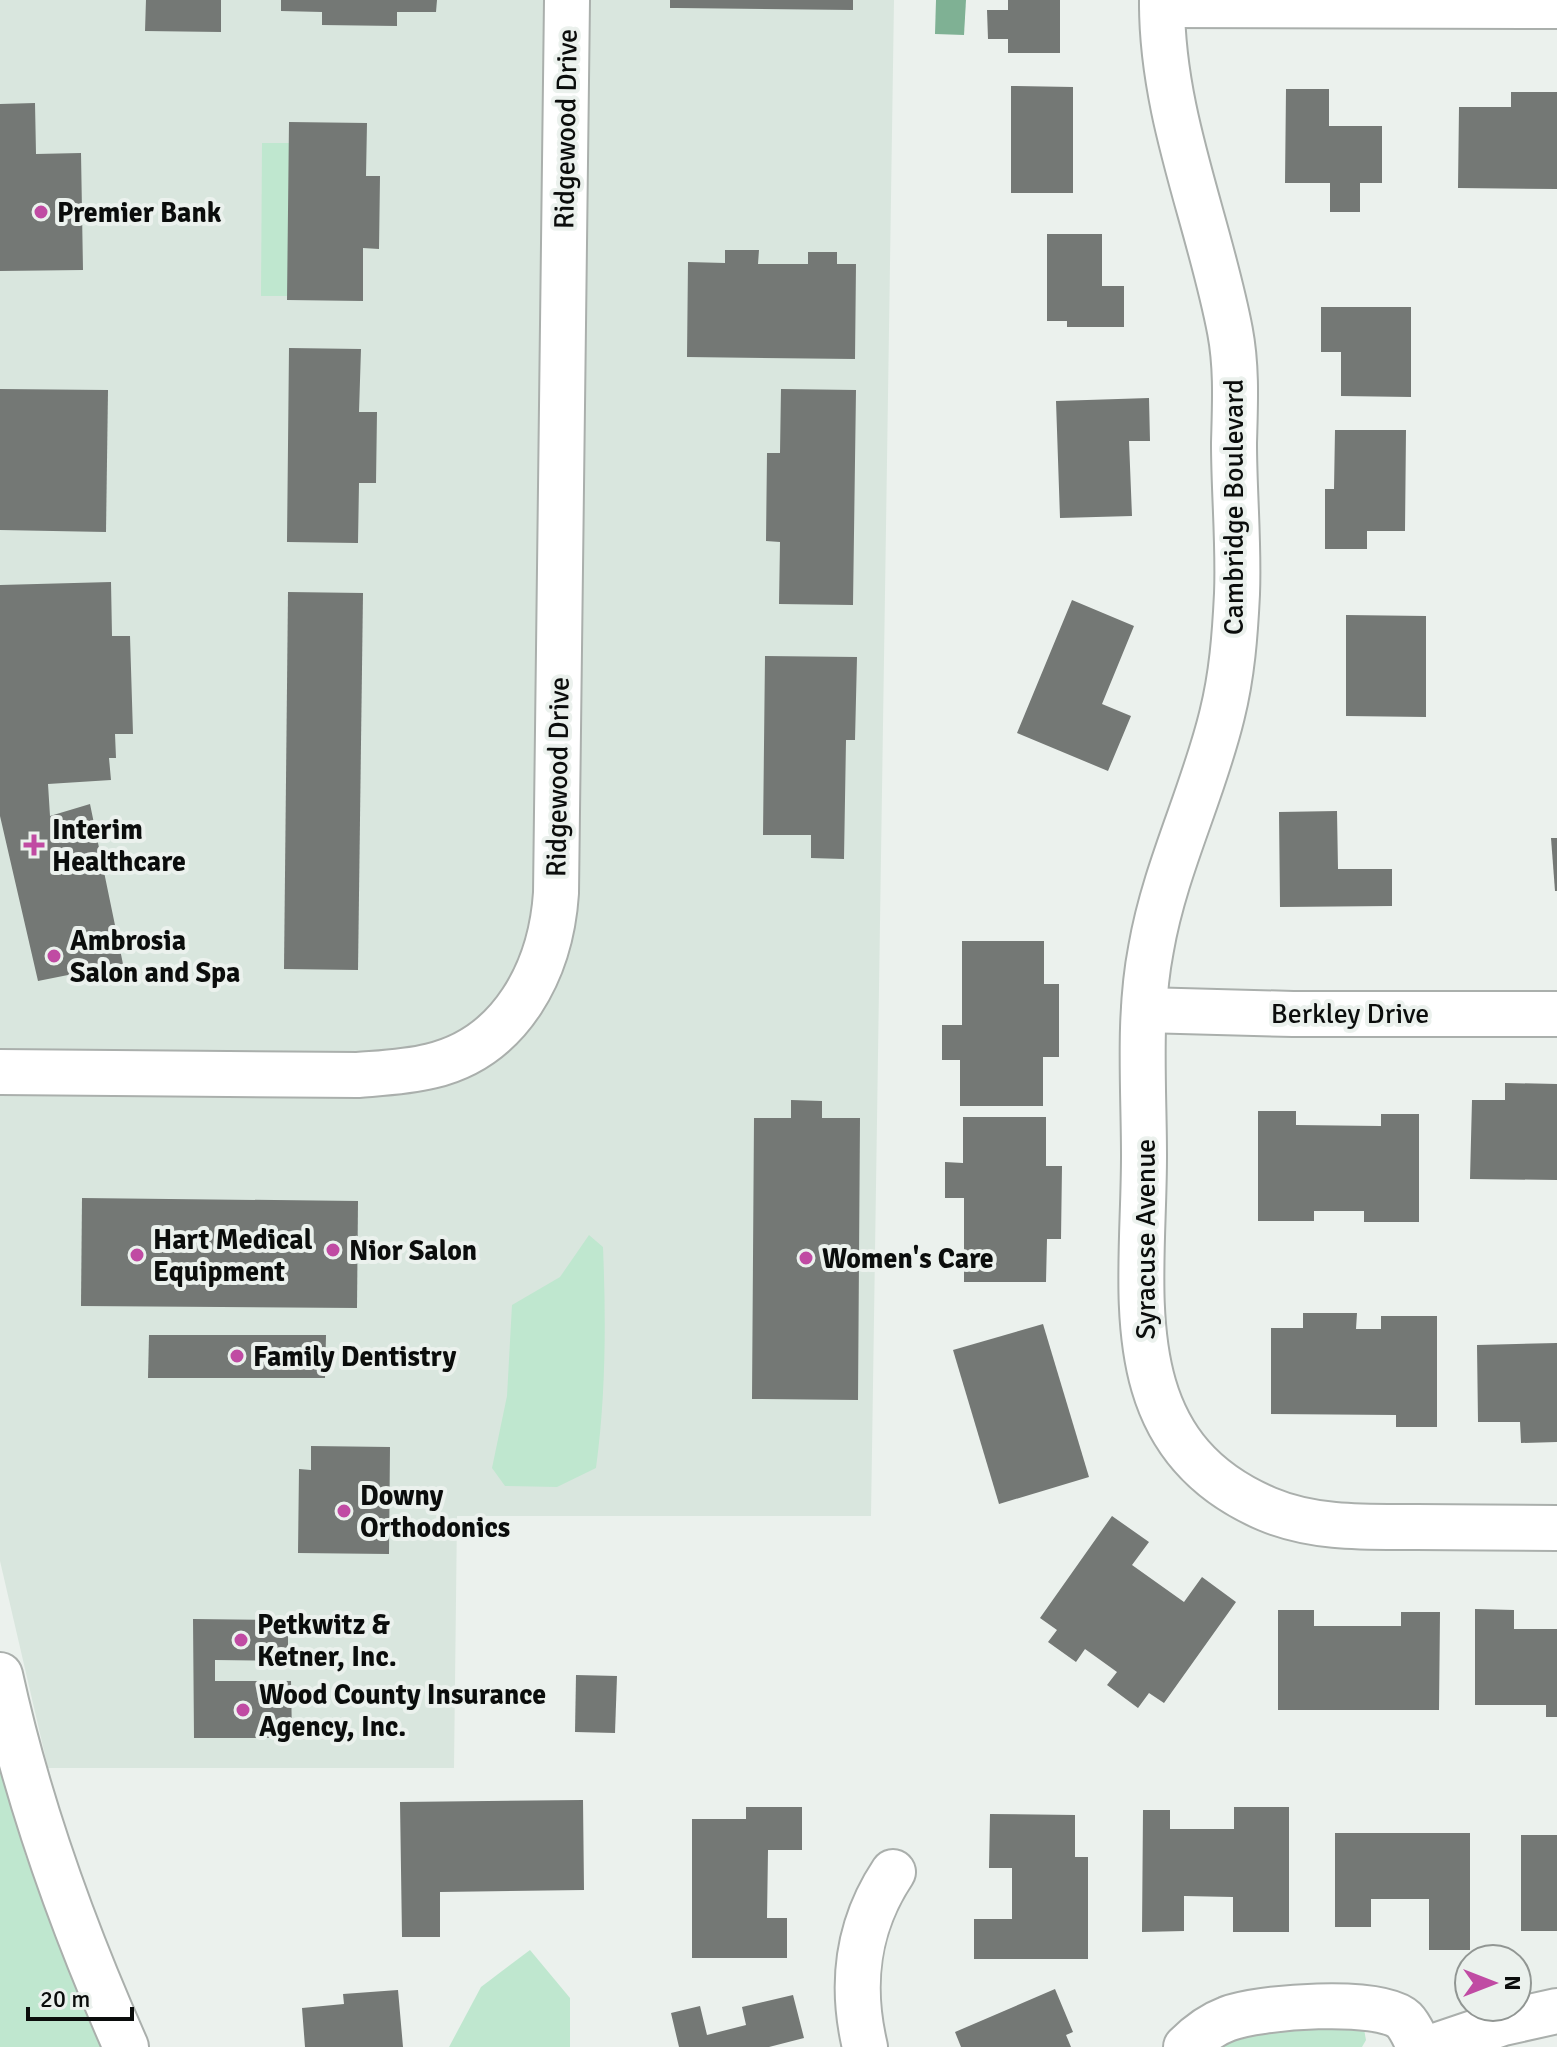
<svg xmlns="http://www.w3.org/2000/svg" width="1557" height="2047" font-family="Signika,sans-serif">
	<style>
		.built { fill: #d9e6de }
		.green { fill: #bfe7cf }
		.water { fill: #7fb194 }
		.building { fill: #747875 }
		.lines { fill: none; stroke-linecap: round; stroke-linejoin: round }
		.minor-casing { stroke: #aaafac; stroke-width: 48 }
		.major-casing { stroke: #aaafac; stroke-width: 48 }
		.minor { stroke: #fff; stroke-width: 44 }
		.major { stroke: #fff; stroke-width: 44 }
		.poi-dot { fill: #c04ba3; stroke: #ebf1ed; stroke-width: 3 }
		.labels { text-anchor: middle; stroke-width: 8; stroke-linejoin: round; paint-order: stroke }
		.street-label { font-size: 28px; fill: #0b0d0c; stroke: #ebf1ed }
		.poi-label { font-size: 28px; font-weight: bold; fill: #0b0d0c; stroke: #ebf1ed; text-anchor: start }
	</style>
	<rect width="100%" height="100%" fill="#ebf1ed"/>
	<path class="built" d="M 0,0 L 894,0 L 871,1516 L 457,1516 L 454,1768 L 48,1768 L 0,1561 Z"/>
	<g class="green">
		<path d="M 262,143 L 289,143 L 288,296 L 261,296 Z"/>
		<path d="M 589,1235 L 603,1247 C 606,1320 606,1395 596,1468 L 557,1487 L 505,1486 L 492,1468 L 507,1396 L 512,1305 L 560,1277 Z"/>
		<path d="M 0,1766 L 26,1857 L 108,2047 L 0,2047 Z"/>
		<path d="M 530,1950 L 570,1998 L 570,2047 L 449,2047 L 481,1987 Z"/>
		<path d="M 1354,2021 L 1364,2029 L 1366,2040 L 1362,2047 L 1206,2047 L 1220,2035 Z"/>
	</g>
	<path class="water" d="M 936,0 L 966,0 L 964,35 L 935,34 Z"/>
	<g class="building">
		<path d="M 146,0 L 221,0 L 221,32 L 145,31 Z"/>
		<path d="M 281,0 L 437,0 L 436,12 L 397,12 L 397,26 L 322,25 L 322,12 L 281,11 Z"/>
		<path d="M 670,0 L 853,0 L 853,10 L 677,8 L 670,8 Z"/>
		<path d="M 1008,0 L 1060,0 L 1060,53 L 1008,53 L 1008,39 L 988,39 L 987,10 L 1008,10 Z"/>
		<path d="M 1011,86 L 1073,87 L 1073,193 L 1011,193 Z"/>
		<path d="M 1286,89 L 1329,89 L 1329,126 L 1382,126 L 1382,183 L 1360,183 L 1360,212 L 1330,212 L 1330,183 L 1285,183 Z"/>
		<path d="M 1511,92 L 1557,92 L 1557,189 L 1458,188 L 1459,107 L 1511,107 Z"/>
		<path d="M 35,103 L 36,154 L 81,153 L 83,270 L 0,271 L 0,104 Z"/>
		<path d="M 289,122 L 367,123 L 366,176 L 380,176 L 379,249 L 363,248 L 363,301 L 287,300 Z"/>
		<path d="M 1047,234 L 1102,234 L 1102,286 L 1124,286 L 1124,327 L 1067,327 L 1067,321 L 1047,321 Z"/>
		<path d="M 725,250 L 759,250 L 758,264 L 808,264 L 808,252 L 837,252 L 837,264 L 856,264 L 855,359 L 687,357 L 688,262 L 725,263 Z"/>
		<path d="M 1321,307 L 1411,307 L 1411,397 L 1341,396 L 1341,352 L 1321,352 Z"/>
		<path d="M 289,348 L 361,349 L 359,412 L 377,412 L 376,483 L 359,483 L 358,543 L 287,542 Z"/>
		<path d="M 0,389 L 108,390 L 106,532 L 0,530 Z"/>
		<path d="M 781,389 L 856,390 L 853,605 L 779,604 L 780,542 L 766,541 L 767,453 L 780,453 Z"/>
		<path d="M 1149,398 L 1150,441 L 1129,441 L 1132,516 L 1060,518 L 1056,401 Z"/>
		<path d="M 1335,430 L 1406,430 L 1405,531 L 1367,531 L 1367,549 L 1325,549 L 1325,489 L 1334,489 Z"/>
		<path d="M 111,582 L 112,636 L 130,636 L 133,734 L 115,734 L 116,758 L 109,758 L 111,780 L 48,784 L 50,816 L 90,804 L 123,964 L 38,981 L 0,816 L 0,585 Z"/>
		<path d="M 288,592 L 363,593 L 358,970 L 284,969 Z"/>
		<path d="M 1072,600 L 1134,626 L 1102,704 L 1131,716 L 1108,771 L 1017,733 Z"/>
		<path d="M 1346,615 L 1426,616 L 1426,717 L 1346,716 Z"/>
		<path d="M 765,656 L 857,657 L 855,740 L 846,740 L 844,859 L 811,858 L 811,835 L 763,835 Z"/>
		<path d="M 1337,811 L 1338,869 L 1392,869 L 1392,906 L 1280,907 L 1279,812 Z"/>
		<path d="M 1551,838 L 1557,838 L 1557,891 L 1555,891 Z"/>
		<path d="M 962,941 L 1044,941 L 1044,984 L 1059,984 L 1059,1057 L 1043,1057 L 1043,1106 L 960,1106 L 960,1060 L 942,1060 L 942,1025 L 962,1025 Z"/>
		<path d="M 1505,1083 L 1557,1084 L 1557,1180 L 1470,1179 L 1472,1100 L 1505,1100 Z"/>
		<path d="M 791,1100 L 822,1101 L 822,1118 L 860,1118 L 858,1400 L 752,1399 L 754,1118 L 791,1118 Z"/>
		<path d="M 1258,1111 L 1296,1111 L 1296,1125 L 1381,1126 L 1381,1114 L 1419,1114 L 1419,1222 L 1364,1222 L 1364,1211 L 1314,1211 L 1314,1221 L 1258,1221 Z"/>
		<path d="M 963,1117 L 1046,1117 L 1046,1166 L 1062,1166 L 1061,1239 L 1047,1239 L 1046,1282 L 964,1282 L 964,1198 L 945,1198 L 945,1162 L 963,1163 Z"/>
		<path d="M 82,1198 L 358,1201 L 357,1308 L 81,1306 Z"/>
		<path d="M 1303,1313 L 1357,1313 L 1356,1329 L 1381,1329 L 1381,1316 L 1437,1316 L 1437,1427 L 1396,1427 L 1396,1415 L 1271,1414 L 1271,1328 L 1303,1328 Z"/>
		<path d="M 1043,1324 L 1089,1477 L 999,1504 L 953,1350 Z"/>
		<path d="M 149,1335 L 326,1335 L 325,1378 L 148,1378 Z"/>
		<path d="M 1557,1343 L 1557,1442 L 1521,1443 L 1520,1422 L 1478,1422 L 1477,1345 Z"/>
		<path d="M 311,1446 L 390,1447 L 389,1554 L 298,1553 L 299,1469 L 311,1470 Z"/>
		<path d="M 1112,1516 L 1149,1542 L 1132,1565 L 1184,1602 L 1202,1577 L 1236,1602 L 1164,1703 L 1149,1693 L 1138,1708 L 1107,1685 L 1117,1672 L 1085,1649 L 1076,1662 L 1048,1642 L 1057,1630 L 1040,1618 Z"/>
		<path d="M 1475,1609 L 1514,1610 L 1514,1629 L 1557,1629 L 1557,1717 L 1546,1717 L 1546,1705 L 1475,1705 Z"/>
		<path d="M 1278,1610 L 1314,1610 L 1314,1626 L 1401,1626 L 1401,1612 L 1440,1612 L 1439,1710 L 1278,1710 Z"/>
		<path d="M 193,1619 L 288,1620 L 288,1661 L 215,1660 L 215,1681 L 291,1681 L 292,1738 L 194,1738 Z"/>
		<path d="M 576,1675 L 617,1676 L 615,1733 L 575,1732 Z"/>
		<path d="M 583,1800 L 584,1890 L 440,1892 L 440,1937 L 402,1937 L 400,1802 Z"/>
		<path d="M 746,1807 L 802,1807 L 802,1850 L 768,1850 L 767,1918 L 787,1918 L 787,1958 L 692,1958 L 692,1819 L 746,1819 Z"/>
		<path d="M 1234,1807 L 1289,1807 L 1289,1932 L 1233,1932 L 1233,1897 L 1184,1896 L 1184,1931 L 1142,1932 L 1143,1810 L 1170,1810 L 1170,1829 L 1234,1829 Z"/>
		<path d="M 990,1814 L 1075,1815 L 1075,1857 L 1088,1857 L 1088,1959 L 974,1959 L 974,1919 L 1012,1919 L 1012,1868 L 989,1868 Z"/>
		<path d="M 1335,1833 L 1470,1833 L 1470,1950 L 1429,1950 L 1429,1899 L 1371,1899 L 1371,1927 L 1335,1927 Z"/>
		<rect x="1521" y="1835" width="36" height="96"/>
		<path d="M 1055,1989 L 1073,2032 L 1066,2035 L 1071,2047 L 961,2047 L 955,2032 Z"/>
		<path d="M 398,1990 L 403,2047 L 305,2047 L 302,2008 L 344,2004 L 343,1994 Z"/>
		<path d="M 793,1995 L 804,2038 L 769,2047 L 679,2047 L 671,2013 L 700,2006 L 707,2035 L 746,2025 L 742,2007 Z"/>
	</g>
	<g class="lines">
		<defs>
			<g id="minor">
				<path d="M 1162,0 C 1161,115 1209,220 1230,331 C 1237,368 1235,405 1234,443 C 1234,493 1239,544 1237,594 C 1235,635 1232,675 1222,715 C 1203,794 1165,868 1151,949 C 1138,1016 1144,1088 1144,1156 C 1144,1291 1112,1443 1267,1509 C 1314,1529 1366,1527 1416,1527 C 1463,1527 1510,1528 1557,1528"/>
				<path d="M 1162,5 L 1557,6"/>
				<path d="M 1144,1010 L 1293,1014 L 1557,1014"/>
				<path d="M 0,1072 L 358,1075 C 382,1073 407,1072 431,1066 C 512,1047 551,969 556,893 L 567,0"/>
				<path d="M 865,2047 C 850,1984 857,1926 893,1872"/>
				<path d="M 1186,2047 C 1198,2035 1211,2025 1227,2019 C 1256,2007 1381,1997 1404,2020 C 1411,2027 1415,2039 1420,2047"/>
				<path d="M 1432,2047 L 1503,2023 L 1557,2011"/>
			</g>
			<path id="major" d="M 0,1675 C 28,1803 73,1928 126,2047"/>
		</defs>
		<use href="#minor" class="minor-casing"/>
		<use href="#major" class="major-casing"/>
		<use href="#minor" class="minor"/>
		<use href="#major" class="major"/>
	</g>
	<g class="poi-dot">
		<circle cx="41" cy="212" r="8"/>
		<path d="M30 833h8v8h8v8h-8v8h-8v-8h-8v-8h8z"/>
		<circle cx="54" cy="956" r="8"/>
		<circle cx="333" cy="1250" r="8"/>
		<circle cx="137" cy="1255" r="8"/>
		<circle cx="806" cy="1258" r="8"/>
		<circle cx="237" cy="1356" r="8"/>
		<circle cx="344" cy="1511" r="8"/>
		<circle cx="241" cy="1640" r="8"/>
		<circle cx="243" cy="1710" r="8"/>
	</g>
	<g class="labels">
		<g class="street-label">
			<text transform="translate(565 129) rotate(-89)" y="10">Ridgewood Drive</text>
			<text transform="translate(1233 507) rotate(-90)" y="10">Cambridge Boulevard</text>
			<text transform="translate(557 777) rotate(-89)" y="10">Ridgewood Drive</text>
			<text x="1350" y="1023">Berkley Drive</text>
			<text transform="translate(1145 1239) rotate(-90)" y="10">Syracuse Avenue</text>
		</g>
		<g class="poi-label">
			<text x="57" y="222">Premier Bank</text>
			<text x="52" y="839">Interim<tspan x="52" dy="32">Healthcare</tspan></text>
			<text x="70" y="950">Ambrosia<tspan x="70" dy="32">Salon and Spa</tspan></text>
			<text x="153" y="1249">Hart Medical<tspan x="153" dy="32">Equipment</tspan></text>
			<text x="349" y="1260">Nior Salon</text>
			<text x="822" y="1268">Women's Care</text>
			<text x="253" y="1366">Family Dentistry</text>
			<text x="360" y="1505">Downy<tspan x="360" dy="32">Orthodonics</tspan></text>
			<text x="257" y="1634">Petkwitz &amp;<tspan x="257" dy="32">Ketner, Inc.</tspan></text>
			<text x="259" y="1704">Wood County Insurance<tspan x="259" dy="32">Agency, Inc.</tspan></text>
		</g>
	</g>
	<g transform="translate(1493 1983) rotate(90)"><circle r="38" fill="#ebf1ed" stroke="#919693" stroke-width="2"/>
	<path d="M0-6L14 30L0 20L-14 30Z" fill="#c04ba3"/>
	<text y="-12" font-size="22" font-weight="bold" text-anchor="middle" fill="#0b0d0c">N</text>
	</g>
	<path d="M28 2007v12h104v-12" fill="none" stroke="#0b0d0c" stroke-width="4"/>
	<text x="40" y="2007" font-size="24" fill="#0b0d0c" stroke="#ebf1ed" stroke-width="6" paint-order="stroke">20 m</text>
</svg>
